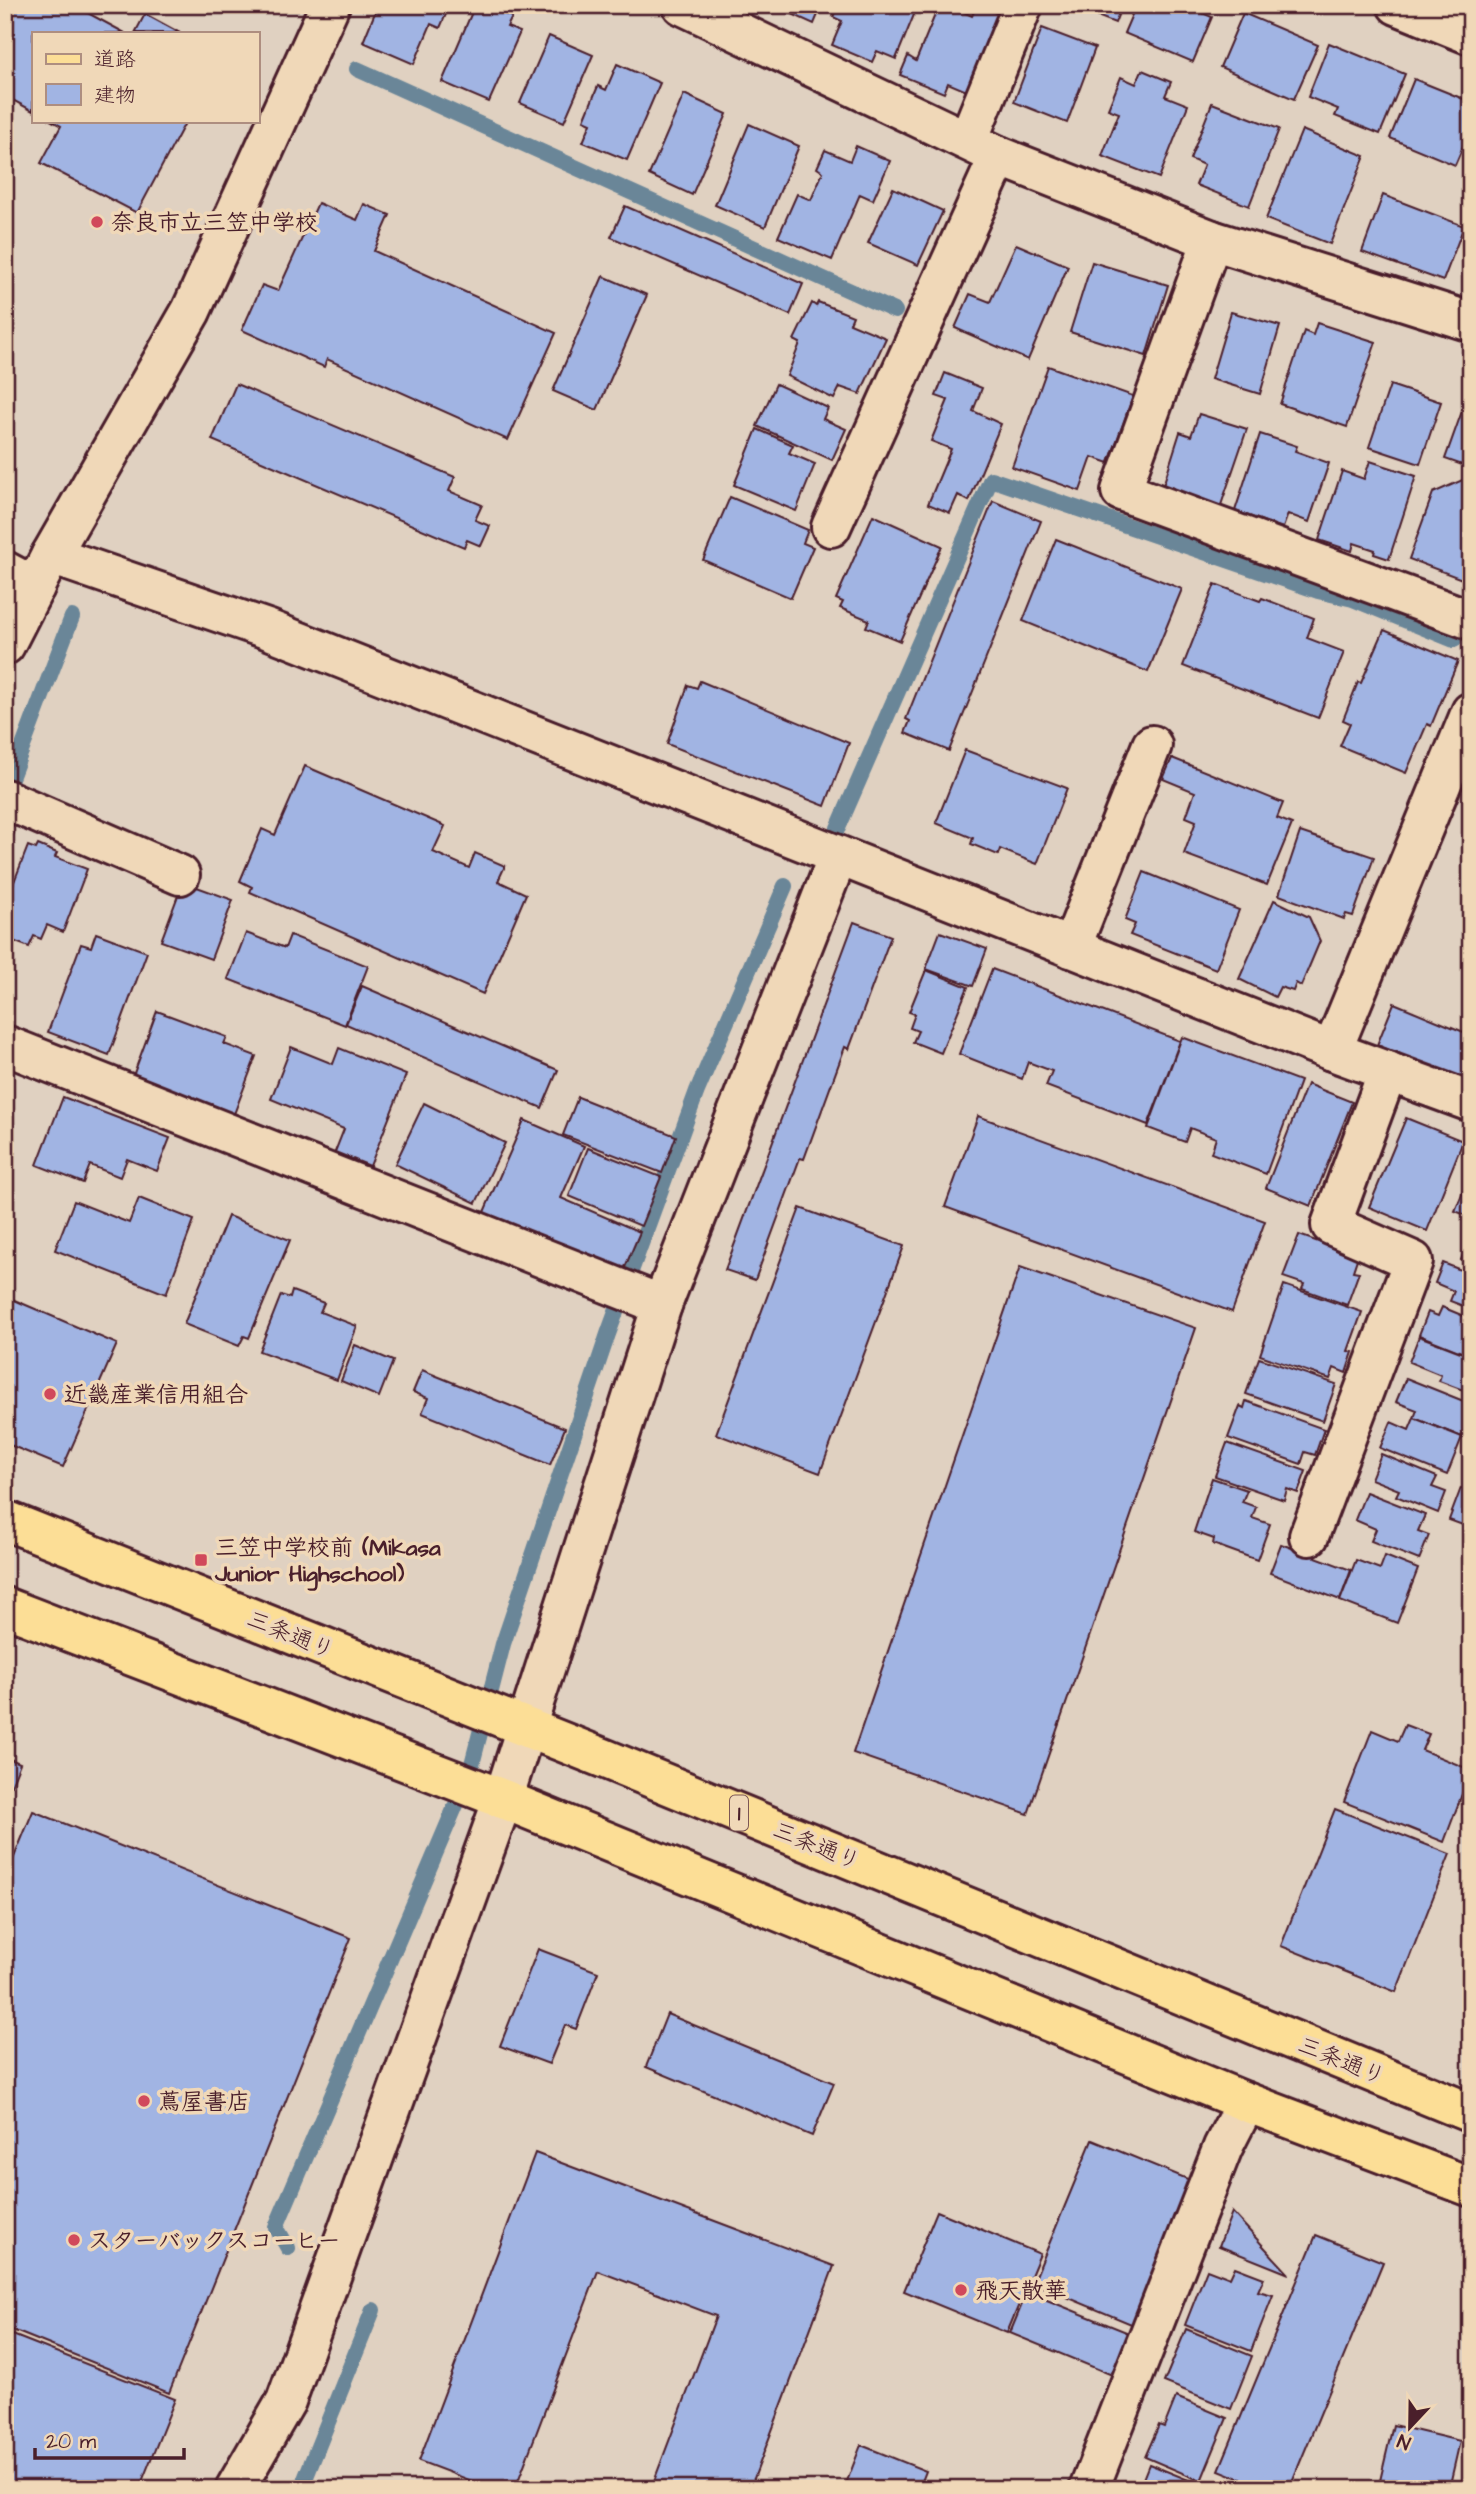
<svg xmlns="http://www.w3.org/2000/svg" width="1476" height="2494" font-family="'Architects Daughter','Klee One',sans-serif">
	<style>
		.lines { fill: none; stroke-linecap: round; stroke-linejoin: round }
		.stream { stroke: #6a8698; stroke-width: 16 }
		.building { fill: #a1b4e3; stroke: #4a1f2b; stroke-width: 2 }
		.minor-casing { stroke: #4a1f2b; stroke-width: 44 }
		.major-casing { stroke: #4a1f2b; stroke-width: 44 }
		.minor { stroke: #f0d8b8; stroke-width: 38 }
		.major { stroke: #fcde96; stroke-width: 38 }
		.poi-dot { fill: #d1495b; stroke: #f0d8b8; stroke-width: 2.5 }
		.labels { text-anchor: middle; stroke-width: 7; stroke-linejoin: round; paint-order: stroke }
		.shield { fill: #f0d8b8; stroke: #7c5655; stroke-width: 2 }
		.shield-label { font-size: 21px; font-weight: bold; fill: #4a1f2b }
		.poi-label { font-size: 23px; font-weight: bold; fill: #4a1f2b; stroke: #f0d8b8; text-anchor: start }
		.street-label { font-size: 23px; fill: #4a1f2b; stroke: #f0d8b8 }
	</style>
	<rect width="100%" height="100%" fill="#e0d1c1"/>
	<filter id="ink" filterUnits="userSpaceOnUse"><feTurbulence type="fractalNoise" baseFrequency=".0143" numOctaves="2"/><feDisplacementMap in="SourceGraphic" scale="14" xChannelSelector="R" yChannelSelector="G"/><feConvolveMatrix kernelMatrix="1 2 1 2 8 2 1 2 1" color-interpolation-filters="sRGB"/></filter>
	<g filter="url(#ink)">
		<g class="lines">
			<g class="stream">
				<path d="M 357,69 L 895,311"/>
				<path d="M 7,802 L 11,778 L 72,617"/>
				<path d="M 838,828 L 991,479 L 1318,591 L 1353,599 L 1454,640"/>
				<path d="M 288,2248 L 276,2227 L 470,1772 L 503,1644 L 608,1334 L 697,1091 L 785,886"/>
				<path d="M 301,2489 L 373,2310"/>
			</g>
		</g>
		<g class="building">
			<path d="M 5,5 L 73,5 L 125,33 L 33,33 L 33,111 L 5,96 Z"/>
			<path d="M 378,5 L 450,5 L 440,28 L 431,24 L 414,64 L 363,42 Z"/>
			<path d="M 475,5 L 485,5 L 512,17 L 507,27 L 520,32 L 489,102 L 442,82 Z"/>
			<path d="M 772,5 L 822,5 L 814,24 Z"/>
			<path d="M 838,5 L 918,5 L 896,59 L 877,51 L 872,62 L 832,45 L 842,21 L 833,17 Z"/>
			<path d="M 939,5 L 948,5 L 972,16 L 977,5 L 1008,18 L 976,95 L 948,83 L 944,93 L 900,75 L 908,56 L 916,61 Z"/>
			<path d="M 1069,5 L 1122,5 L 1115,23 Z"/>
			<path d="M 1136,5 L 1183,5 L 1212,17 L 1193,62 L 1124,33 Z"/>
			<path d="M 1243,13 L 1318,45 L 1294,99 L 1220,67 Z"/>
			<path d="M 145,14 L 180,33 L 135,33 Z"/>
			<path d="M 1042,28 L 1095,48 L 1067,123 L 1014,102 Z"/>
			<path d="M 549,36 L 593,55 L 564,122 L 520,103 Z"/>
			<path d="M 1329,43 L 1405,74 L 1380,134 L 1335,116 L 1338,109 L 1308,97 Z"/>
			<path d="M 617,64 L 660,83 L 627,160 L 583,142 L 591,123 L 584,120 L 598,86 L 606,90 Z"/>
			<path d="M 1142,70 L 1171,82 L 1165,96 L 1188,105 L 1159,178 L 1102,156 L 1119,113 L 1108,109 L 1121,77 L 1136,84 Z"/>
			<path d="M 1414,79 L 1471,102 L 1471,128 L 1455,165 L 1390,138 Z"/>
			<path d="M 684,94 L 727,114 L 692,195 L 649,175 Z"/>
			<path d="M 1212,103 L 1279,129 L 1249,206 L 1196,185 L 1204,165 L 1190,159 Z"/>
			<path d="M 52,121 L 186,121 L 137,213 L 41,163 L 61,126 Z"/>
			<path d="M 749,124 L 799,146 L 765,227 L 715,205 Z"/>
			<path d="M 1302,130 L 1365,156 L 1330,244 L 1266,219 Z"/>
			<path d="M 856,146 L 890,161 L 873,200 L 860,194 L 832,260 L 778,237 L 797,194 L 811,200 L 823,172 L 817,168 L 825,150 L 850,161 Z"/>
			<path d="M 893,188 L 943,211 L 918,265 L 868,243 Z"/>
			<path d="M 1383,195 L 1464,226 L 1443,281 L 1362,252 Z"/>
			<path d="M 318,203 L 357,220 L 364,204 L 390,215 L 374,251 L 556,333 L 508,440 L 327,359 L 324,367 L 242,330 L 262,285 L 278,291 Z"/>
			<path d="M 625,206 L 803,284 L 790,315 L 611,237 Z"/>
			<path d="M 1016,244 L 1068,266 L 1028,360 L 955,328 L 970,294 L 990,302 Z"/>
			<path d="M 1092,262 L 1168,285 L 1146,356 L 1070,332 Z"/>
			<path d="M 603,276 L 647,295 L 597,410 L 553,391 Z"/>
			<path d="M 818,302 L 853,316 L 850,323 L 886,338 L 860,394 L 840,387 L 834,399 L 787,376 L 800,343 L 794,340 L 812,303 L 816,306 Z"/>
			<path d="M 1231,312 L 1280,326 L 1260,394 L 1211,379 Z"/>
			<path d="M 1317,323 L 1376,342 L 1347,427 L 1280,404 L 1304,331 L 1313,335 Z"/>
			<path d="M 1048,366 L 1133,396 L 1109,463 L 1092,457 L 1080,491 L 1012,467 Z"/>
			<path d="M 945,373 L 982,388 L 973,411 L 1001,424 L 969,501 L 958,495 L 950,513 L 928,504 L 951,449 L 931,441 L 948,400 L 936,396 Z"/>
			<path d="M 236,384 L 455,477 L 449,491 L 482,505 L 475,520 L 490,526 L 481,546 L 467,540 L 464,547 L 212,440 Z"/>
			<path d="M 776,384 L 828,408 L 823,419 L 846,429 L 832,460 L 757,426 Z"/>
			<path d="M 1390,385 L 1441,402 L 1420,464 L 1369,447 Z"/>
			<path d="M 1471,386 L 1471,468 L 1445,459 Z"/>
			<path d="M 1199,414 L 1247,429 L 1220,508 L 1162,489 L 1180,432 L 1191,436 Z"/>
			<path d="M 757,429 L 793,445 L 789,453 L 815,464 L 796,511 L 734,485 Z"/>
			<path d="M 1260,434 L 1297,446 L 1295,451 L 1329,463 L 1309,522 L 1288,514 L 1283,528 L 1235,511 Z"/>
			<path d="M 1370,461 L 1416,476 L 1389,559 L 1374,554 L 1375,550 L 1354,543 L 1352,551 L 1319,540 L 1342,471 L 1364,479 Z"/>
			<path d="M 1467,478 L 1471,479 L 1471,557 L 1462,579 L 1409,559 L 1433,493 Z"/>
			<path d="M 730,497 L 808,530 L 803,543 L 813,547 L 791,598 L 703,560 Z"/>
			<path d="M 993,501 L 1041,521 L 949,751 L 905,733 L 910,721 L 906,719 Z"/>
			<path d="M 873,515 L 942,546 L 900,641 L 866,627 L 869,620 L 840,608 L 843,602 L 836,599 Z"/>
			<path d="M 1056,539 L 1182,589 L 1148,672 L 1023,621 Z"/>
			<path d="M 1215,584 L 1260,601 L 1262,598 L 1314,618 L 1307,638 L 1344,652 L 1318,718 L 1183,666 Z"/>
			<path d="M 1384,630 L 1458,661 L 1431,726 L 1427,724 L 1406,773 L 1340,746 L 1350,723 L 1343,720 L 1358,682 L 1361,683 Z"/>
			<path d="M 700,681 L 849,743 L 825,806 L 667,744 L 688,685 L 697,688 Z"/>
			<path d="M 965,750 L 1067,788 L 1037,864 L 1000,849 L 998,855 L 971,844 L 973,838 L 936,823 Z"/>
			<path d="M 1172,758 L 1283,803 L 1277,818 L 1292,824 L 1267,885 L 1184,854 L 1196,821 L 1186,817 L 1195,792 L 1163,779 Z"/>
			<path d="M 305,766 L 445,826 L 433,852 L 469,868 L 475,853 L 505,866 L 498,881 L 526,894 L 483,994 L 250,892 L 252,887 L 240,881 L 262,829 L 275,835 Z"/>
			<path d="M 5,829 L 14,833 L 5,853 Z"/>
			<path d="M 1300,832 L 1374,857 L 1353,916 L 1346,914 L 1344,919 L 1279,895 Z"/>
			<path d="M 38,845 L 57,853 L 55,857 L 87,869 L 63,932 L 47,925 L 41,939 L 34,936 L 29,947 L 5,938 L 5,905 L 28,846 L 36,849 Z"/>
			<path d="M 1144,872 L 1239,910 L 1216,969 L 1130,935 L 1135,924 L 1125,920 Z"/>
			<path d="M 183,882 L 233,900 L 211,959 L 161,941 Z"/>
			<path d="M 1274,900 L 1309,917 L 1320,941 L 1301,986 L 1296,983 L 1293,991 L 1280,987 L 1275,997 L 1239,979 Z"/>
			<path d="M 854,922 L 891,936 L 849,1049 L 845,1047 L 804,1159 L 800,1158 L 755,1280 L 725,1270 Z"/>
			<path d="M 940,932 L 987,949 L 973,986 L 926,969 Z"/>
			<path d="M 96,933 L 147,952 L 109,1055 L 48,1032 L 81,944 L 91,947 Z"/>
			<path d="M 246,933 L 285,948 L 290,935 L 368,966 L 345,1025 L 228,979 Z"/>
			<path d="M 992,969 L 1180,1041 L 1148,1125 L 1046,1086 L 1052,1071 L 1028,1062 L 1022,1079 L 959,1054 Z"/>
			<path d="M 926,970 L 968,987 L 941,1053 L 913,1042 L 918,1031 L 910,1028 L 915,1014 L 909,1012 Z"/>
			<path d="M 362,986 L 558,1070 L 542,1108 L 346,1024 Z"/>
			<path d="M 1394,1003 L 1471,1035 L 1471,1083 L 1377,1045 Z"/>
			<path d="M 157,1011 L 227,1037 L 224,1044 L 256,1056 L 234,1114 L 133,1076 Z"/>
			<path d="M 1182,1037 L 1300,1081 L 1266,1174 L 1211,1153 L 1216,1138 L 1190,1128 L 1185,1142 L 1148,1128 Z"/>
			<path d="M 291,1047 L 333,1064 L 339,1048 L 406,1075 L 370,1166 L 335,1152 L 344,1129 L 271,1099 Z"/>
			<path d="M 1307,1084 L 1352,1102 L 1311,1206 L 1266,1188 Z"/>
			<path d="M 63,1097 L 170,1138 L 157,1171 L 127,1159 L 120,1177 L 90,1165 L 83,1183 L 37,1165 Z"/>
			<path d="M 578,1097 L 676,1136 L 662,1173 L 563,1135 Z"/>
			<path d="M 424,1103 L 505,1143 L 476,1203 L 395,1164 Z"/>
			<path d="M 978,1116 L 1265,1221 L 1232,1312 L 945,1207 Z"/>
			<path d="M 1406,1118 L 1463,1141 L 1427,1231 L 1369,1207 Z"/>
			<path d="M 524,1120 L 584,1146 L 561,1198 L 640,1232 L 620,1279 L 481,1219 Z"/>
			<path d="M 588,1148 L 661,1177 L 641,1226 L 569,1196 Z"/>
			<path d="M 1471,1172 L 1471,1217 L 1455,1211 Z"/>
			<path d="M 139,1198 L 194,1220 L 166,1294 L 55,1250 L 74,1201 L 129,1223 Z"/>
			<path d="M 800,1208 L 904,1246 L 820,1473 L 716,1434 Z"/>
			<path d="M 228,1216 L 290,1240 L 249,1338 L 244,1336 L 239,1346 L 184,1324 Z"/>
			<path d="M 1471,1233 L 1471,1264 L 1461,1260 Z"/>
			<path d="M 1299,1235 L 1358,1256 L 1353,1271 L 1359,1272 L 1347,1305 L 1302,1289 L 1304,1284 L 1283,1277 Z"/>
			<path d="M 1443,1263 L 1471,1274 L 1471,1309 L 1450,1301 L 1454,1291 L 1435,1283 Z"/>
			<path d="M 1020,1267 L 1196,1328 L 1028,1814 L 853,1753 Z"/>
			<path d="M 1284,1285 L 1362,1312 L 1348,1351 L 1353,1352 L 1346,1373 L 1334,1368 L 1330,1379 L 1260,1355 Z"/>
			<path d="M 292,1291 L 324,1303 L 320,1312 L 357,1326 L 337,1380 L 259,1351 L 281,1295 L 290,1298 Z"/>
			<path d="M 5,1296 L 117,1344 L 63,1467 L 5,1443 Z"/>
			<path d="M 1442,1307 L 1471,1319 L 1471,1356 L 1419,1335 L 1428,1312 L 1438,1316 Z"/>
			<path d="M 1419,1336 L 1471,1356 L 1471,1393 L 1439,1381 L 1441,1375 L 1409,1362 Z"/>
			<path d="M 355,1345 L 393,1361 L 379,1397 L 341,1381 Z"/>
			<path d="M 1259,1358 L 1336,1384 L 1323,1421 L 1246,1394 Z"/>
			<path d="M 422,1370 L 565,1428 L 550,1465 L 422,1413 L 428,1398 L 413,1392 Z"/>
			<path d="M 1406,1378 L 1471,1404 L 1471,1416 L 1462,1437 L 1414,1418 L 1417,1410 L 1396,1402 Z"/>
			<path d="M 1246,1401 L 1324,1429 L 1315,1455 L 1305,1452 L 1301,1464 L 1228,1438 L 1240,1406 L 1244,1408 Z"/>
			<path d="M 1414,1418 L 1462,1437 L 1447,1475 L 1380,1448 L 1391,1422 L 1409,1430 Z"/>
			<path d="M 1227,1443 L 1306,1471 L 1298,1493 L 1287,1489 L 1284,1500 L 1215,1476 Z"/>
			<path d="M 1381,1454 L 1437,1477 L 1432,1487 L 1446,1492 L 1438,1513 L 1396,1496 L 1399,1490 L 1371,1479 Z"/>
			<path d="M 1212,1478 L 1247,1490 L 1242,1502 L 1256,1507 L 1252,1518 L 1270,1524 L 1257,1560 L 1213,1544 L 1214,1539 L 1194,1532 Z"/>
			<path d="M 1461,1488 L 1471,1492 L 1471,1528 L 1449,1520 Z"/>
			<path d="M 1366,1492 L 1425,1515 L 1418,1531 L 1429,1535 L 1419,1560 L 1371,1541 L 1376,1529 L 1355,1520 Z"/>
			<path d="M 1281,1544 L 1351,1570 L 1340,1600 L 1270,1573 Z"/>
			<path d="M 1385,1556 L 1418,1569 L 1397,1623 L 1340,1601 L 1356,1560 L 1380,1569 Z"/>
			<path d="M 1405,1725 L 1429,1734 L 1422,1750 L 1471,1770 L 1444,1842 L 1344,1802 L 1372,1730 L 1398,1741 Z"/>
			<path d="M 5,1757 L 20,1763 L 5,1801 Z"/>
			<path d="M 1335,1809 L 1450,1854 L 1396,1992 L 1281,1946 Z"/>
			<path d="M 33,1811 L 351,1938 L 169,2393 L 5,2327 L 5,1879 Z"/>
			<path d="M 538,1949 L 598,1972 L 576,2029 L 565,2025 L 549,2064 L 500,2046 Z"/>
			<path d="M 667,2014 L 834,2083 L 812,2136 L 646,2067 Z"/>
			<path d="M 1092,2140 L 1195,2182 L 1136,2326 L 1033,2283 Z"/>
			<path d="M 535,2153 L 834,2266 L 750,2489 L 651,2489 L 716,2316 L 598,2271 L 515,2489 L 493,2489 L 419,2461 Z"/>
			<path d="M 937,2211 L 1040,2254 L 1007,2333 L 904,2291 Z"/>
			<path d="M 1232,2212 L 1289,2274 L 1219,2246 Z"/>
			<path d="M 1316,2235 L 1383,2262 L 1289,2489 L 1266,2489 L 1219,2470 Z"/>
			<path d="M 1235,2267 L 1264,2278 L 1258,2291 L 1273,2295 L 1251,2351 L 1185,2325 L 1207,2269 L 1230,2278 Z"/>
			<path d="M 1027,2292 L 1129,2333 L 1112,2375 L 1010,2333 Z"/>
			<path d="M 1186,2329 L 1252,2356 L 1231,2409 L 1164,2382 Z"/>
			<path d="M 5,2332 L 175,2399 L 139,2489 L 5,2489 Z"/>
			<path d="M 1176,2397 L 1227,2418 L 1201,2481 L 1145,2457 L 1159,2425 L 1164,2427 Z"/>
			<path d="M 1393,2425 L 1460,2441 L 1449,2489 L 1393,2489 L 1379,2485 Z"/>
			<path d="M 861,2445 L 926,2471 L 919,2489 L 844,2489 Z"/>
			<path d="M 1149,2464 L 1201,2485 L 1200,2489 L 1139,2489 Z"/>
		</g>
		<g class="lines">
			<defs>
				<g id="minor">
					<path d="M 682,5 L 999,156 L 1212,240 L 1471,322"/>
					<path d="M 1397,5 L 1471,35"/>
					<path d="M 968,140 L 1023,5"/>
					<path d="M 1212,240 L 1121,491 L 1471,620"/>
					<path d="M 831,527 L 999,156"/>
					<path d="M 51,555 L 267,629 L 1332,1051 L 1471,1102"/>
					<path d="M 5,571 L 35,587"/>
					<path d="M 5,645 L 51,555 L 191,311 L 330,5"/>
					<path d="M 5,799 L 180,875"/>
					<path d="M 1071,948 L 1152,745"/>
					<path d="M 5,1045 L 662,1305"/>
					<path d="M 1332,1051 L 1471,712"/>
					<path d="M 1309,1536 L 1413,1261 L 1331,1225 L 1388,1071"/>
					<path d="M 235,2489 L 286,2401 L 503,1799 L 662,1305 L 838,856"/>
					<path d="M 1089,2489 L 1223,2147 L 1246,2102"/>
				</g>
				<g id="major">
					<path d="M 5,1520 L 603,1758 L 1471,2113"/>
					<path d="M 5,1607 L 503,1799 L 1246,2102 L 1471,2187"/>
				</g>
			</defs>
			<use href="#minor" class="minor-casing"/>
			<use href="#major" class="major-casing"/>
			<use href="#minor" class="minor"/>
			<use href="#major" class="major"/>
		</g>
	</g>
	<g class="poi-dot">
		<circle cx="97" cy="222" r="7"/>
		<circle cx="50" cy="1394" r="7"/>
		<rect x="194" y="1553" width="14" height="14" rx="3.5"/>
		<circle cx="144" cy="2101" r="7"/>
		<circle cx="74" cy="2240" r="7"/>
		<circle cx="961" cy="2290" r="7"/>
	</g>
	<g class="labels">
		<rect class="shield" x="730" y="1795.5" width="18" height="35" rx="5"/>
		<g class="shield-label">
			<text x="739" y="1820">1</text>
		</g>
		<g class="poi-label">
			<text x="111" y="230">奈良市立三笠中学校</text>
			<text x="64" y="1402">近畿産業信用組合</text>
			<text x="215" y="1555">三笠中学校前 (Mikasa<tspan x="215" dy="26">Junior Highschool)</tspan></text>
			<text x="158" y="2109">蔦屋書店</text>
			<text x="88" y="2248">スターバックスコーヒー</text>
			<text x="975" y="2298">飛天散華</text>
		</g>
		<g class="street-label">
			<text transform="translate(291 1634) rotate(22)" y="8">三条通り</text>
			<text transform="translate(817 1845) rotate(22)" y="8">三条通り</text>
			<text transform="translate(1342 2060) rotate(22)" y="8">三条通り</text>
		</g>
	</g>
	<rect width="1476" height="2494" fill="none" stroke="#f0d8b8" stroke-width="28"/>
	<rect x="14" y="14" width="1448" height="2466" fill="none" stroke="#4a1f2b" stroke-width="2.5" filter="url(#ink)"/>
	<rect x="32" y="32" width="228" height="91" fill="#f0d8b8" stroke="#ae8e80" stroke-width="2"/>
	<rect x="46" y="54" width="35" height="10" fill="#fcde96" stroke="#ae8e80" stroke-width="2"/>
	<text x="94" y="66" font-size="21" fill="#4a1f2b">道路</text>
	<rect x="46" y="84" width="35" height="21" fill="#a1b4e3" stroke="#ae8e80" stroke-width="2"/>
	<text x="94" y="102" font-size="21" fill="#4a1f2b">建物</text>
	<g transform="translate(1410 2427) rotate(202)" stroke="#f0d8b8" stroke-width="5" paint-order="stroke">
	<path d="M0-5L12 26L0 18L-12 26Z" fill="#4a1f2b"/>
	<text y="-10" font-size="19" font-weight="bold" text-anchor="middle" fill="#4a1f2b">N</text>
	</g>
	<path d="M35 2448v10h149v-10" fill="none" stroke="#4a1f2b" stroke-width="3.5"/>
	<text x="46" y="2448" font-size="21" fill="#4a1f2b" stroke="#f0d8b8" stroke-width="5" paint-order="stroke">20 m</text>
</svg>
